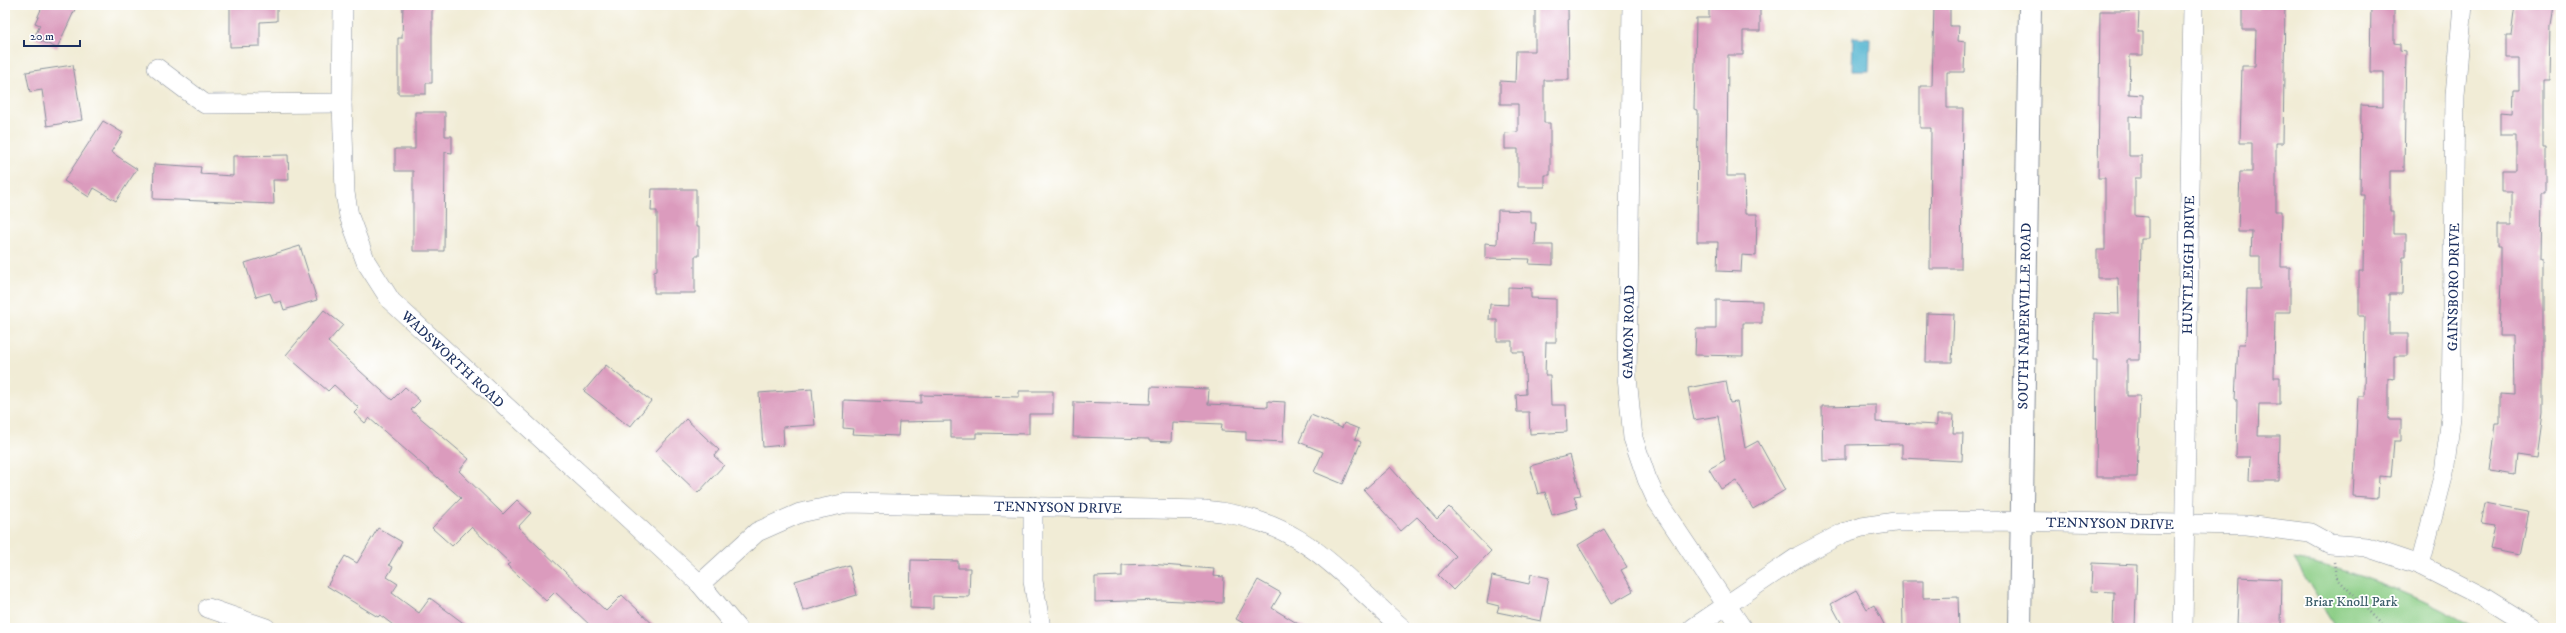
<svg xmlns="http://www.w3.org/2000/svg" width="2566" height="633" font-family="'IM FELL DW Pica',serif">
	<style>
		.green { fill: #8cce86; stroke: #547e72 }
		.water { fill: #50b3cf; stroke: #367196 }
		.building { fill: #db9bbd }
		.lines { fill: none; stroke-linecap: round; stroke-linejoin: round }
		.minor-casing { stroke: #868e9a; stroke-width: 20 }
		.secondary-casing { stroke: #868e9a; stroke-width: 24 }
		.path { stroke: #868e9a; stroke-width: 2.5; stroke-dasharray: 1 3; stroke-linecap: butt }
		.minor { stroke: #fff; stroke-width: 19 }
		.secondary { stroke: #fff; stroke-width: 22 }
		.labels { text-anchor: middle; stroke-width: 3.5; stroke-linejoin: round; paint-order: stroke }
		.street-label { font-size: 14px; fill: #1b2f5e; stroke: #fff }
		.park-label { font-size: 14px; fill: #3d5f6a; stroke: #fff }
	</style>
	<rect width="100%" height="100%" fill="#fff"/>
	<filter id="ink" filterUnits="userSpaceOnUse"><feTurbulence type="fractalNoise" baseFrequency=".025" numOctaves="2"/><feDisplacementMap in="SourceGraphic" scale="8" xChannelSelector="R" yChannelSelector="G"/><feConvolveMatrix kernelMatrix="1 2 1 2 8 2 1 2 1" color-interpolation-filters="sRGB"/></filter>
	<filter id="wash" filterUnits="userSpaceOnUse"><feTurbulence type="fractalNoise" baseFrequency=".012" numOctaves="4" result="noise"/><feDisplacementMap in="SourceGraphic" scale="16" xChannelSelector="R" yChannelSelector="G"/><feGaussianBlur stdDeviation="0.9" result="paint"/><feColorMatrix in="noise" values="0 0 0 0 0 0 0 0 0 0 0 0 0 0 0 0 0 1.4 0 .05"/><feComposite in="paint" operator="in"/></filter>
	<g filter="url(#wash)">
		<rect width="100%" height="100%" fill="#f1ecd6"/>
		<path class="green" d="M 2294,559 C 2358,571 2419,596 2476,628 L 2336,628 Z"/>
		<path class="water" d="M 1853,37 L 1870,38 L 1869,71 L 1852,71 Z"/>
		<g id="blocks">
			<g class="building">
				<path d="M 43,5 L 77,5 L 57,48 L 34,38 L 40,25 L 35,23 Z"/>
				<path d="M 230,5 L 277,5 L 277,21 L 260,22 L 260,46 L 230,47 Z"/>
				<path d="M 403,5 L 432,5 L 432,83 L 426,83 L 426,94 L 398,94 L 398,38 L 402,38 Z"/>
				<path d="M 1535,5 L 1568,5 L 1569,80 L 1544,80 L 1544,123 L 1550,123 L 1550,175 L 1545,175 L 1545,187 L 1518,187 L 1518,149 L 1505,149 L 1505,133 L 1518,132 L 1518,104 L 1500,104 L 1500,81 L 1515,82 L 1516,51 L 1535,51 Z"/>
				<path d="M 1709,5 L 1760,5 L 1760,31 L 1743,31 L 1743,55 L 1728,55 L 1727,176 L 1744,176 L 1745,214 L 1757,214 L 1756,256 L 1742,255 L 1741,272 L 1717,271 L 1718,242 L 1697,242 L 1698,110 L 1694,109 L 1696,18 L 1709,18 Z"/>
				<path d="M 1934,5 L 1950,5 L 1950,26 L 1959,26 L 1958,41 L 1965,42 L 1964,72 L 1947,72 L 1947,108 L 1963,108 L 1961,269 L 1930,269 L 1931,128 L 1920,128 L 1920,86 L 1932,86 Z"/>
				<path d="M 2258,5 L 2285,5 L 2283,143 L 2276,143 L 2276,211 L 2282,211 L 2281,267 L 2290,267 L 2290,312 L 2275,312 L 2274,377 L 2280,377 L 2280,404 L 2259,404 L 2258,436 L 2280,436 L 2279,481 L 2249,481 L 2250,457 L 2236,457 L 2237,400 L 2235,399 L 2238,344 L 2245,344 L 2246,338 L 2247,289 L 2260,289 L 2260,256 L 2251,256 L 2252,232 L 2238,232 L 2240,172 L 2252,172 L 2252,143 L 2240,143 L 2242,66 L 2255,66 L 2256,30 L 2242,30 L 2242,8 L 2258,9 Z"/>
				<path d="M 2371,5 L 2394,5 L 2394,43 L 2400,44 L 2400,50 L 2406,51 L 2404,171 L 2390,171 L 2390,211 L 2393,211 L 2393,234 L 2406,234 L 2406,256 L 2403,256 L 2402,294 L 2389,294 L 2389,334 L 2408,334 L 2408,356 L 2394,356 L 2394,379 L 2388,378 L 2388,419 L 2401,419 L 2401,441 L 2394,441 L 2391,477 L 2379,476 L 2378,498 L 2353,496 L 2358,396 L 2364,396 L 2365,316 L 2359,316 L 2359,271 L 2363,271 L 2364,194 L 2360,194 L 2361,105 L 2383,106 L 2383,72 L 2370,72 Z"/>
				<path d="M 2515,5 L 2555,5 L 2552,24 L 2550,24 L 2549,81 L 2543,81 L 2543,148 L 2546,148 L 2546,193 L 2542,193 L 2541,259 L 2543,259 L 2543,414 L 2537,458 L 2517,455 L 2515,475 L 2490,471 L 2496,424 L 2500,424 L 2500,393 L 2514,394 L 2513,336 L 2499,336 L 2501,280 L 2501,247 L 2498,247 L 2498,225 L 2512,225 L 2512,192 L 2502,192 L 2502,170 L 2516,170 L 2516,135 L 2500,135 L 2500,112 L 2513,113 L 2514,90 L 2519,90 L 2519,58 L 2506,58 L 2506,36 L 2511,36 Z"/>
				<path d="M 2100,11 L 2139,11 L 2138,32 L 2143,32 L 2143,55 L 2130,55 L 2129,94 L 2143,95 L 2143,117 L 2129,116 L 2129,156 L 2142,156 L 2142,178 L 2135,178 L 2135,216 L 2148,217 L 2148,238 L 2141,238 L 2139,360 L 2127,360 L 2127,396 L 2140,396 L 2137,477 L 2096,477 L 2097,360 L 2093,360 L 2094,313 L 2119,314 L 2118,278 L 2097,278 L 2097,250 L 2105,250 L 2105,178 L 2098,178 Z"/>
				<path d="M 73,65 L 82,120 L 47,126 L 42,90 L 30,92 L 26,72 Z"/>
				<path d="M 415,112 L 445,112 L 445,136 L 452,136 L 452,153 L 445,152 L 444,251 L 413,251 L 413,171 L 395,171 L 395,149 L 415,149 Z"/>
				<path d="M 103,121 L 123,133 L 111,152 L 137,169 L 116,201 L 94,188 L 89,197 L 64,181 Z"/>
				<path d="M 288,155 L 289,180 L 273,180 L 274,204 L 153,199 L 154,164 L 201,167 L 200,174 L 233,176 L 233,156 Z"/>
				<path d="M 652,189 L 696,189 L 696,227 L 699,227 L 699,256 L 695,256 L 695,293 L 654,293 L 654,271 L 657,270 L 657,211 L 651,211 Z"/>
				<path d="M 1498,210 L 1531,211 L 1531,223 L 1536,223 L 1535,245 L 1553,245 L 1553,265 L 1529,264 L 1530,259 L 1485,258 L 1485,243 L 1497,244 Z"/>
				<path d="M 300,246 L 317,300 L 284,310 L 281,301 L 274,303 L 270,293 L 256,297 L 245,263 Z"/>
				<path d="M 1508,287 L 1531,288 L 1531,298 L 1556,299 L 1556,342 L 1546,342 L 1545,375 L 1550,375 L 1551,405 L 1566,405 L 1567,432 L 1530,434 L 1529,412 L 1517,412 L 1516,395 L 1526,394 L 1524,352 L 1512,352 L 1512,341 L 1497,341 L 1497,320 L 1489,320 L 1490,304 L 1508,305 Z"/>
				<path d="M 1716,300 L 1762,301 L 1762,323 L 1743,323 L 1743,356 L 1695,355 L 1696,329 L 1716,329 Z"/>
				<path d="M 324,310 L 343,325 L 328,342 L 392,400 L 405,387 L 420,401 L 411,410 L 469,459 L 459,471 L 503,514 L 517,500 L 531,513 L 518,527 L 606,611 L 622,595 L 657,628 L 593,628 L 555,592 L 546,601 L 507,565 L 510,563 L 471,527 L 452,546 L 432,528 L 461,498 L 369,418 L 365,423 L 354,413 L 359,408 L 334,385 L 328,391 L 286,355 Z"/>
				<path d="M 1927,313 L 1954,314 L 1952,362 L 1926,362 Z"/>
				<path d="M 606,365 L 651,401 L 630,427 L 584,391 Z"/>
				<path d="M 1726,381 L 1730,403 L 1737,402 L 1745,448 L 1758,441 L 1785,490 L 1753,509 L 1736,481 L 1721,489 L 1709,469 L 1725,460 L 1718,416 L 1694,420 L 1688,388 Z"/>
				<path d="M 1151,387 L 1209,389 L 1208,404 L 1268,407 L 1268,401 L 1285,402 L 1283,442 L 1246,440 L 1246,432 L 1221,431 L 1222,424 L 1172,422 L 1171,442 L 1149,441 L 1149,439 L 1073,437 L 1074,402 L 1150,404 Z"/>
				<path d="M 812,389 L 815,425 L 783,427 L 784,445 L 763,447 L 759,393 Z"/>
				<path d="M 1019,391 L 1053,391 L 1053,414 L 1029,414 L 1029,434 L 976,433 L 976,438 L 951,438 L 951,421 L 899,422 L 898,436 L 852,434 L 853,429 L 843,428 L 844,400 L 921,403 L 921,395 L 1019,397 Z"/>
				<path d="M 1876,405 L 1876,422 L 1937,425 L 1937,415 L 1954,415 L 1953,433 L 1963,433 L 1962,461 L 1902,458 L 1902,444 L 1846,445 L 1846,460 L 1823,461 L 1822,406 Z"/>
				<path d="M 1311,415 L 1342,428 L 1344,423 L 1359,429 L 1355,439 L 1361,442 L 1343,484 L 1314,472 L 1323,452 L 1299,442 Z"/>
				<path d="M 686,419 L 719,450 L 714,456 L 724,465 L 698,493 L 655,452 Z"/>
				<path d="M 1570,455 L 1581,495 L 1574,496 L 1578,508 L 1552,515 L 1545,492 L 1538,494 L 1530,466 Z"/>
				<path d="M 1390,467 L 1437,519 L 1449,507 L 1491,551 L 1453,590 L 1438,575 L 1456,556 L 1417,517 L 1401,531 L 1364,490 Z"/>
				<path d="M 2485,503 L 2528,511 L 2519,555 L 2489,549 L 2494,526 L 2481,524 Z"/>
				<path d="M 378,528 L 402,542 L 389,565 L 393,567 L 387,577 L 398,584 L 392,593 L 419,613 L 430,598 L 470,628 L 397,628 L 380,615 L 378,617 L 327,586 L 345,556 L 357,563 Z"/>
				<path d="M 1604,529 L 1627,567 L 1621,570 L 1633,591 L 1612,603 L 1578,545 Z"/>
				<path d="M 911,560 L 958,561 L 958,568 L 970,568 L 969,597 L 933,596 L 933,609 L 910,608 Z"/>
				<path d="M 2092,563 L 2137,565 L 2135,628 L 2113,628 L 2114,592 L 2091,591 Z"/>
				<path d="M 1149,564 L 1214,569 L 1213,576 L 1224,577 L 1223,603 L 1161,600 L 1095,602 L 1095,577 L 1122,576 L 1122,565 Z"/>
				<path d="M 849,565 L 857,595 L 803,611 L 795,581 Z"/>
				<path d="M 1531,574 L 1549,578 L 1541,621 L 1497,612 L 1499,606 L 1487,603 L 1492,576 L 1529,584 Z"/>
				<path d="M 2239,577 L 2282,579 L 2281,625 L 2237,624 Z"/>
				<path d="M 1258,580 L 1281,593 L 1272,608 L 1305,628 L 1252,628 L 1236,619 Z"/>
				<path d="M 1902,581 L 1923,581 L 1923,598 L 1958,597 L 1959,628 L 1903,628 Z"/>
				<path d="M 1856,590 L 1867,609 L 1874,605 L 1886,628 L 1844,628 L 1831,604 Z"/>
			</g>
		</g>
	</g>
	<g filter="url(#ink)">
		<use href="#blocks" fill-opacity="0" stroke="#868e9a" stroke-width="1"/>
		<g class="lines">
			<defs>
				<g id="minor">
					<path d="M 343,5 L 342,103 L 345,193 L 349,216 L 366,262 L 391,301 L 700,584 L 737,628"/>
					<path d="M 1632,5 L 1627,377 L 1633,438 L 1647,479 L 1657,501 L 1742,628"/>
					<path d="M 157,68 L 205,104 L 342,103"/>
					<path d="M 1033,506 L 1033,581 L 1041,628"/>
					<path d="M 2420,565 L 2444,473 L 2451,417 L 2455,95 L 2463,5"/>
					<path d="M 700,584 L 757,532 L 800,513 L 847,503 L 1205,510 C 1301,519 1335,569 1402,628"/>
					<path d="M 208,608 L 266,628"/>
					<path d="M 1693,628 L 1799,556 L 1843,533 L 1862,527 L 1895,522 L 1990,521 L 2246,525 L 2310,533 L 2330,544 L 2366,547 L 2420,565 L 2483,597 L 2533,628"/>
					<path d="M 2183,628 L 2193,5"/>
				</g>
				<path id="secondary" d="M 2020,628 L 2030,5"/>
			</defs>
			<use href="#minor" class="minor-casing"/>
			<use href="#secondary" class="secondary-casing"/>
			<path class="path" d="M 2334,562 L 2336,577 L 2385,628"/>
			<use href="#minor" class="minor"/>
			<use href="#secondary" class="secondary"/>
		</g>
	</g>
	<g class="labels">
		<g class="street-label">
			<text transform="translate(2188 265) rotate(-89)" y="5">HUNTLEIGH DRIVE</text>
			<text transform="translate(2453 287) rotate(-89)" y="5">GAINSBORO DRIVE</text>
			<text transform="translate(2024 316) rotate(-89)" y="5">SOUTH NAPERVILLE ROAD</text>
			<text transform="translate(1628 332) rotate(-89)" y="5">GAMON ROAD</text>
			<text transform="translate(453 359) rotate(43)" y="5">WADSWORTH ROAD</text>
			<text transform="translate(1058 507) rotate(1)" y="5">TENNYSON DRIVE</text>
			<text transform="translate(2110 523) rotate(1)" y="5">TENNYSON DRIVE</text>
		</g>
		<g class="park-label">
			<text x="2351" y="606">Briar Knoll Park</text>
		</g>
	</g>
	<rect width="2566" height="633" fill="none" stroke="#fff" stroke-width="20"/>
	<path d="M24 40v6h56v-6" fill="none" stroke="#1b2f5e" stroke-width="2"/>
	<text x="30" y="40" font-size="12" fill="#1b2f5e" stroke="#ffffff" stroke-width="3" paint-order="stroke">20 m</text>
</svg>
